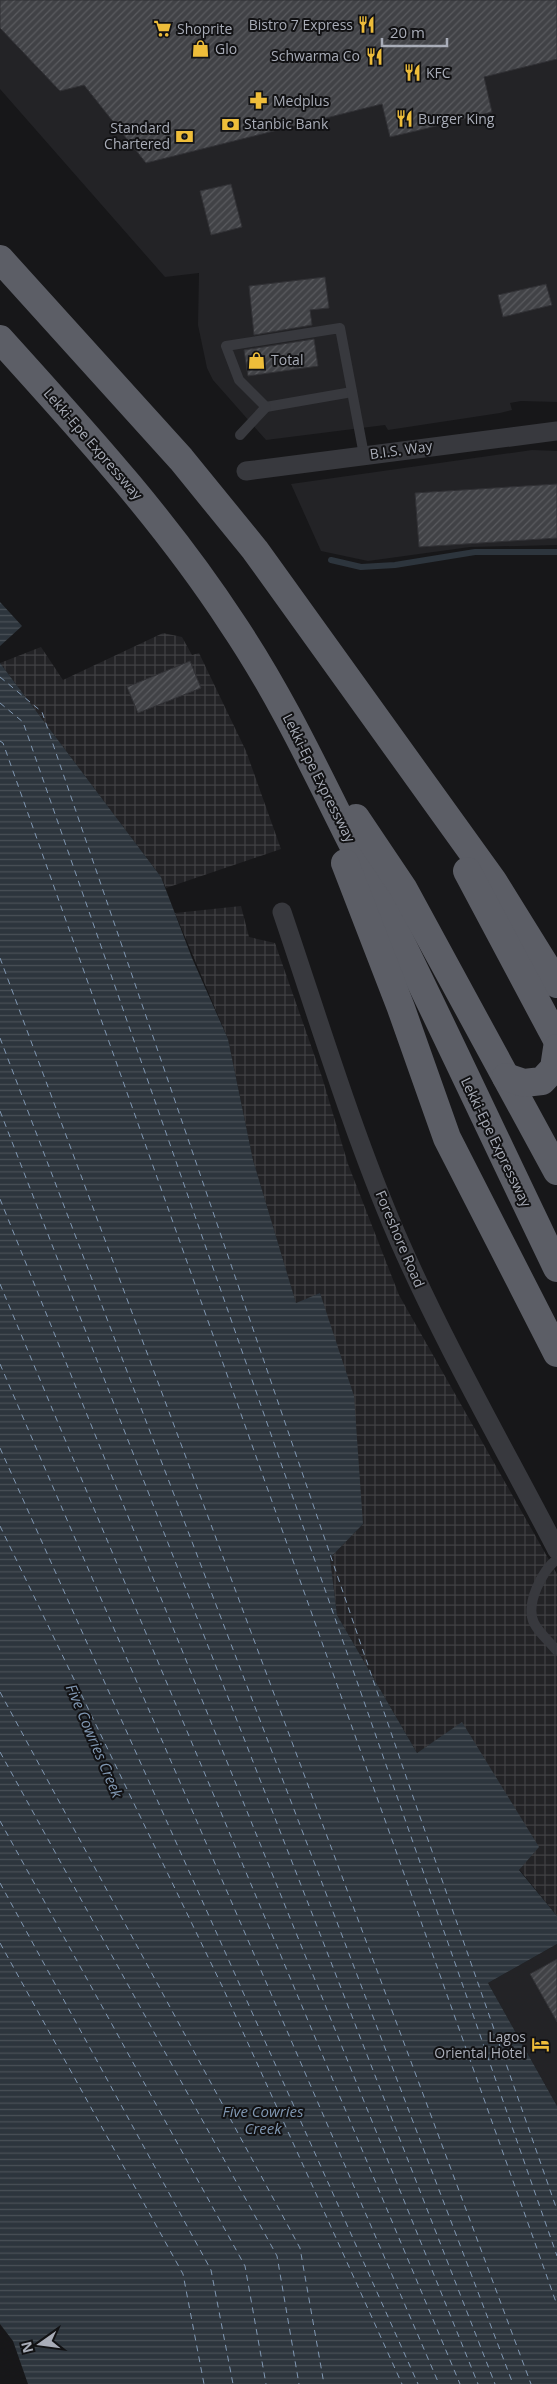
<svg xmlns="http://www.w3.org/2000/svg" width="557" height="2384" font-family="'Open Sans',sans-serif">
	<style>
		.built { fill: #232326 }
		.industrial { fill: url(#industrial-grid) }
		.water { fill: url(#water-rules) }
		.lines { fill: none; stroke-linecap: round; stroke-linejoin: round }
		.stream { stroke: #2d353d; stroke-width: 6 }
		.ferry { stroke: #8198b3; stroke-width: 1; stroke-dasharray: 6 5; stroke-linecap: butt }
		.building { fill: url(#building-hatch); stroke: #313135 }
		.service { stroke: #38393e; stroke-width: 10 }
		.minor { stroke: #38393e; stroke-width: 19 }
		.trunk { stroke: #5c5e66; stroke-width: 28 }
		.labels { text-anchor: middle; stroke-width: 4; stroke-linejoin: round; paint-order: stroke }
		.poi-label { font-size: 14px; fill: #a9adb8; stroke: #121214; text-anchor: start }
		.street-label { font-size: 14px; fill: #a9adb8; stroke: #121214 }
		.water-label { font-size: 15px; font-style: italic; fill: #8198b3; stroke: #121214 }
	</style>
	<defs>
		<pattern id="industrial-grid" width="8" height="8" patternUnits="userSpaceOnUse" patternTransform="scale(1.25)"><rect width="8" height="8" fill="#232326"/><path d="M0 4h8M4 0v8" fill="none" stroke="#404043"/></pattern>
		<pattern id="water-rules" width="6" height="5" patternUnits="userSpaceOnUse" patternTransform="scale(1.25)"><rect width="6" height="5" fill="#2d353d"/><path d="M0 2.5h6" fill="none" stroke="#495057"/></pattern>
		<pattern id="building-hatch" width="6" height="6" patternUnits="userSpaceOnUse" patternTransform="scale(1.25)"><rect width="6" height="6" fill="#414246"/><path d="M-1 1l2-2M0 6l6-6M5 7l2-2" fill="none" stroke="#5a5b5f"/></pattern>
	</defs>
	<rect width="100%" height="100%" fill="#171719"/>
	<g class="built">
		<path d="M 0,0 L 557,0 L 557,402 L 521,401 L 510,403 L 512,410 L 500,413 L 388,430 L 385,425 L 266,440 L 213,380 L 207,368 L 198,325 L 199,273 L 165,277 L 0,89 Z"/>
		<path d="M 532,450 L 557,451 L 557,545 L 470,547 L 368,561 L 321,551 L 291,484 Z"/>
		<path d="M 557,1944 L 557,2106 L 488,1983 Z"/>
	</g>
	<g class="industrial">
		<path d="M 163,633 L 182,637 L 192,655 L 199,653 L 246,751 L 281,849 L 166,888 L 161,877 L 0,663 L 41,647 L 63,680 Z"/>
		<path d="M 241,906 L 249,937 L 275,943 L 322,1077 L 348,1164 L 399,1295 L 557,1574 L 557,1916 L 519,1869 L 462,1723 L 417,1753 L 337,1615 L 330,1558 L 363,1524 L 320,1293 L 296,1304 L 253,1160 L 228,1039 L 175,913 Z"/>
	</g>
	<g class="water">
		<path d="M 0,602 L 22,626 L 0,646 Z"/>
		<path d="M 0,663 L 161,877 L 192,958 L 228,1039 L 253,1160 L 296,1303 L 320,1293 L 354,1396 L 363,1524 L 330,1558 L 337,1615 L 417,1753 L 462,1722 L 539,1847 L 519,1870 L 557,1916 L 557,1944 L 488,1983 L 557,2106 L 557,2384 L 28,2384 L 13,2341 L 0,2324 Z"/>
	</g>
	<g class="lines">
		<path class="stream" d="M 331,560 L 361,567 L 395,565 L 475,552 L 557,552"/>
		<g class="ferry">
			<path d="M 0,677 L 42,712 L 410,1788 L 557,2210"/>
			<path d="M 0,703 L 23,722 L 557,2256"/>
			<path d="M 0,741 L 3,743 L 557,2305"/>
			<path d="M 0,958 L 531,2384"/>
			<path d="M 0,1038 L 513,2384"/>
			<path d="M 0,1111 L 495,2384"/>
			<path d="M 0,1199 L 478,2384"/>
			<path d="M 0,1284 L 460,2384"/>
			<path d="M 0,1364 L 439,2384"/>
			<path d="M 0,1448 L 418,2384"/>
			<path d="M 0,1526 L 223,1988 L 402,2384"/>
			<path d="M 0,1692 L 300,2248 L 324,2384"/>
			<path d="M 0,1752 L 277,2256 L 299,2384"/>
			<path d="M 0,1821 L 245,2266 L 266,2384"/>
			<path d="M 0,1883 L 211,2270 L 233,2384"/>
			<path d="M 0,1943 L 183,2274 L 204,2384"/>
		</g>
	</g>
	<g class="building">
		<path d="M 0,0 L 557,0 L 557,59 L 484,77 L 492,112 L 420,130 L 390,137 L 382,104 L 146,163 L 84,85 L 60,91 L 0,28 Z"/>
		<path d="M 231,184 L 242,227 L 211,235 L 200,191 Z"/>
		<path d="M 325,277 L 329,308 L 310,310 L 312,325 L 254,335 L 249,286 Z"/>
		<path d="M 546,284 L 552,305 L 503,317 L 498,295 Z"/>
		<path d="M 314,339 L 318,366 L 248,376 L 244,350 Z"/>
		<path d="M 557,484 L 557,538 L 419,547 L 415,493 Z"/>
		<path d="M 190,661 L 201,688 L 138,713 L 127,687 Z"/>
		<path d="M 557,1959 L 557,2022 L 530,1974 Z"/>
	</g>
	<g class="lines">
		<g class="service">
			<path d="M 266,407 L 352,392"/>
			<path d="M 240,435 L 266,407 L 239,380 L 226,346 L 340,328 L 364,455"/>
			<path d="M 557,1559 C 542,1571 525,1604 534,1623 C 539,1633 550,1642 557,1651"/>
		</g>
		<g class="minor">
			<path d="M 246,471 L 557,431"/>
			<path d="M 282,912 C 319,1021 352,1131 397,1236 C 444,1344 503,1446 557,1550"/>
		</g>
		<g class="trunk">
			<path d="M 0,259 L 181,459 L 255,550 L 493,881 L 557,984"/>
			<path d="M 0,339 C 82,430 165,520 232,623 C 278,691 313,765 350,839 C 422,981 488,1125 557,1268"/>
			<path d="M 356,818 L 403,888 L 557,1171"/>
			<path d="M 345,863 L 401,1008 L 447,1138 L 557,1353"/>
			<path d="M 467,871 L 557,1040"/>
			<path d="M 506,1077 L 524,1083 L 542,1081 L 554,1068 L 557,1048"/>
		</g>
	</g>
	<defs>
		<symbol id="restaurant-bare" viewBox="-9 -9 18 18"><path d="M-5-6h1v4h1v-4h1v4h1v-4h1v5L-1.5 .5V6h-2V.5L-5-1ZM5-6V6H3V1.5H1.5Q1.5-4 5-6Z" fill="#eebd3a" stroke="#121214" stroke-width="2.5" paint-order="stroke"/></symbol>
		<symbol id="supermarket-bare" viewBox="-9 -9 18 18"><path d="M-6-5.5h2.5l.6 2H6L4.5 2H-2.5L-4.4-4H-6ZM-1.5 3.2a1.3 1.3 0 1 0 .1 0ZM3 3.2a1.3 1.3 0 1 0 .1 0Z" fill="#eebd3a" stroke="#121214" stroke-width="2.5" paint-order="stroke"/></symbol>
		<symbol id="shop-bare" viewBox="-9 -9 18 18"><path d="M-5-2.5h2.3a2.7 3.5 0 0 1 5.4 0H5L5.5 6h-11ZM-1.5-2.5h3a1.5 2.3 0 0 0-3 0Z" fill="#eebd3a" stroke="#121214" stroke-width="2.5" paint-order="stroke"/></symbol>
		<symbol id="pharmacy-bare" viewBox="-9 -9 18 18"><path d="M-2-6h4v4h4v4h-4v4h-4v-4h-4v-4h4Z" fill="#eebd3a" stroke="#121214" stroke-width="2.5" paint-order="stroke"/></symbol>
		<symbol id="bank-bare" viewBox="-9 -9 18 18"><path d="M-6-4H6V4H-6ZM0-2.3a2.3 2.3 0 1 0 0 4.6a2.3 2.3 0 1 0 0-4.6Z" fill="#eebd3a" stroke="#121214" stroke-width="2.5" paint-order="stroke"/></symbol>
		<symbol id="hotel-bare" viewBox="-9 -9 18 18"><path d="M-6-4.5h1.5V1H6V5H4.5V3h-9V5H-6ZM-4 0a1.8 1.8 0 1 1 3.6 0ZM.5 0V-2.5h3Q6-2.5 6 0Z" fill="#eebd3a" stroke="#121214" stroke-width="2.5" paint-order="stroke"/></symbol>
	</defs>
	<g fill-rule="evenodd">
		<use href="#restaurant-bare" x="354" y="12" width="25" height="25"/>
		<use href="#supermarket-bare" x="150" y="16" width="25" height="25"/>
		<use href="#shop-bare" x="188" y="36" width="25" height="25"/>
		<use href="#restaurant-bare" x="362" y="44" width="25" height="25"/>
		<use href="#restaurant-bare" x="400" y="60" width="25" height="25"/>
		<use href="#pharmacy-bare" x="246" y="88" width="25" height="25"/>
		<use href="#restaurant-bare" x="392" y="106" width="25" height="25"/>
		<use href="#bank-bare" x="218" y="112" width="25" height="25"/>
		<use href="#bank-bare" x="172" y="124" width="25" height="25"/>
		<use href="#shop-bare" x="244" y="348" width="25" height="25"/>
		<use href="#hotel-bare" x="528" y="2032" width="25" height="25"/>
	</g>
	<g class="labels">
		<g class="poi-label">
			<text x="353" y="30" text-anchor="end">Bistro 7 Express</text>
			<text x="177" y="34">Shoprite</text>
			<text x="215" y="54">Glo</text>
			<text x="360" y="61" text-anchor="end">Schwarma Co</text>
			<text x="426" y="78">KFC</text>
			<text x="273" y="106">Medplus</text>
			<text x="418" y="124">Burger King</text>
			<text x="244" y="129">Stanbic Bank</text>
			<text x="170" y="133" text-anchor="end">Standard<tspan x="170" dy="16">Chartered</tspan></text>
			<text x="271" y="365">Total</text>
			<text x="526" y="2042" text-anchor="end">Lagos<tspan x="526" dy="16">Oriental Hotel</tspan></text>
		</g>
		<g class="street-label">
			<text transform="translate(93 444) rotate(49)" y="5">Lekki-Epe Expressway</text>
			<text transform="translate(401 450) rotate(-8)" y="5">B.I.S. Way</text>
			<text transform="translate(319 778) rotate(63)" y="5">Lekki-Epe Expressway</text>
			<text transform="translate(496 1142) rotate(64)" y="5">Lekki-Epe Expressway</text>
			<text transform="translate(400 1239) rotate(67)" y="5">Foreshore Road</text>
		</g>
		<g class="water-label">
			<text transform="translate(94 1741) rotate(67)" y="5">Five Cowries Creek</text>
			<text x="263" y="2117">Five Cowries<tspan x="263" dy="17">Creek</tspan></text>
		</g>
	</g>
	<g transform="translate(40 2344) rotate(256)" stroke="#121214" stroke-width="4" paint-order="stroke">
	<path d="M0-4L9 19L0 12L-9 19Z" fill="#a9adb8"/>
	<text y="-8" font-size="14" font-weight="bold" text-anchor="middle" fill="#a9adb8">N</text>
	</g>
	<path d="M382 38v8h65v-8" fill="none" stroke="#a9adb8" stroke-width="2.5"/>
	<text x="390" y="38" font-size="15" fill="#a9adb8" stroke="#121214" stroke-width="4" paint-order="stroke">20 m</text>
</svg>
